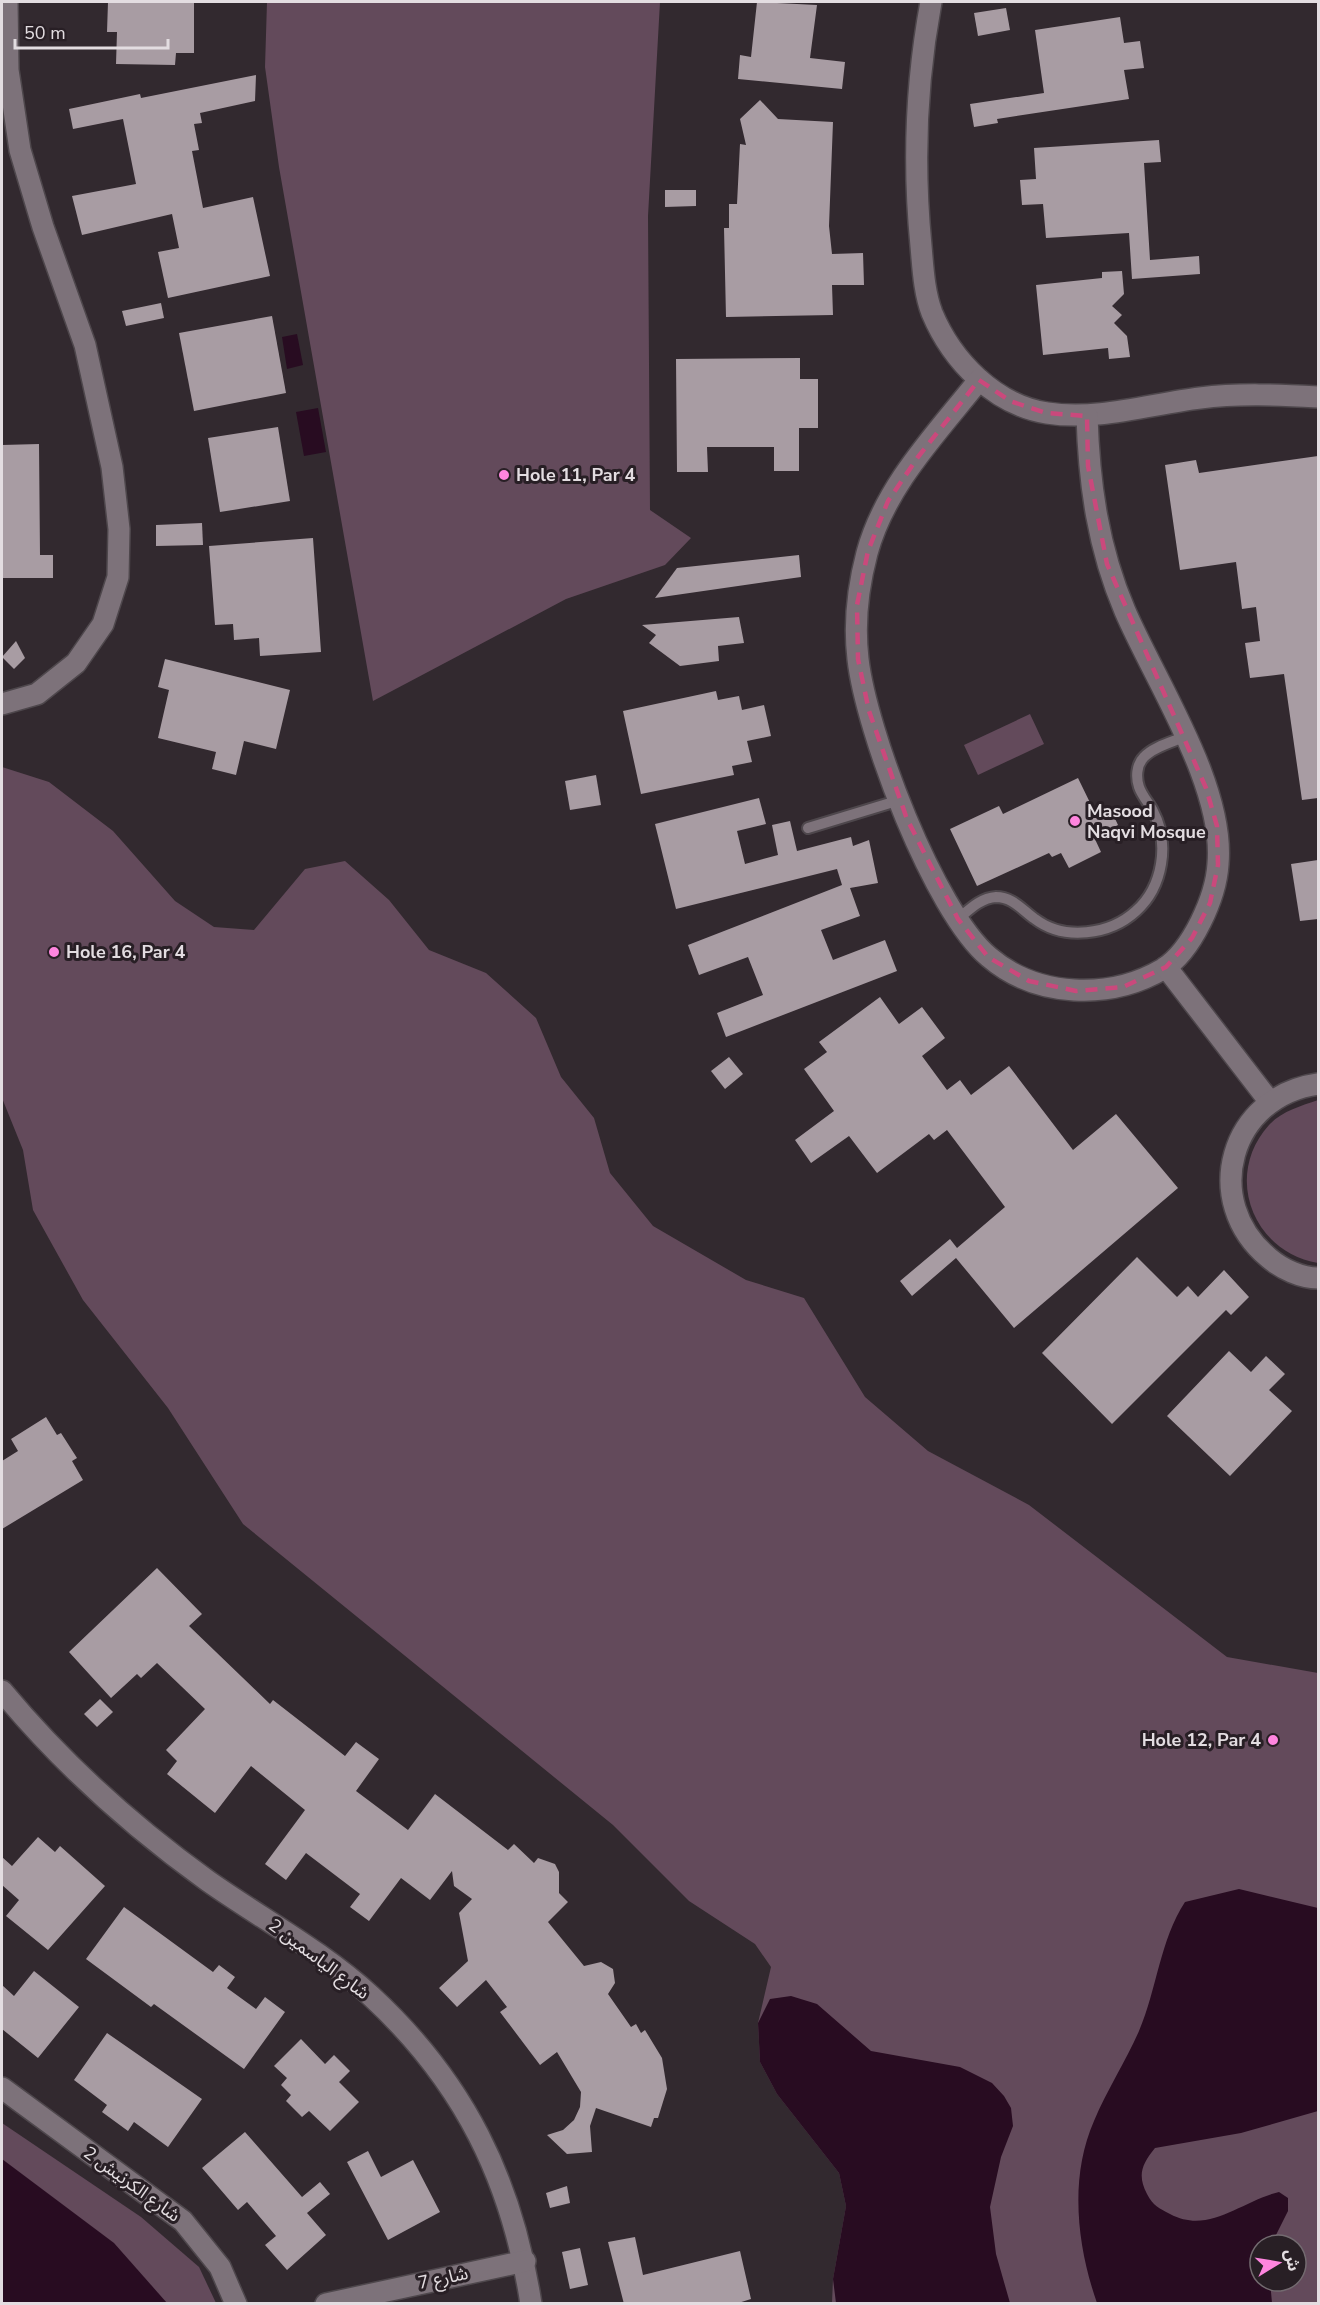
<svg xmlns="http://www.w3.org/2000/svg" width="1320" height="2305" font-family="'Nunito Sans','Noto Sans Arabic',sans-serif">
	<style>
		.green { fill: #634a5b; fill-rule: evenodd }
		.water { fill: #280c21 }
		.building { fill: #a89ca3 }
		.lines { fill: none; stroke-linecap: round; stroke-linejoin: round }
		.lane-casing { stroke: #4e474c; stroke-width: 14 }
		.street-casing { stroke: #4e474c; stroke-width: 24 }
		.lane { stroke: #7d727a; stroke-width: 10 }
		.street { stroke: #7d727a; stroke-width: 21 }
		.marked { fill: none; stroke: #ca497c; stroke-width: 4.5; stroke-dasharray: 12 8; stroke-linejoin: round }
		.poi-dot { fill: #ff85df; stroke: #281f25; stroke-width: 2 }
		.labels { text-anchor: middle; stroke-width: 6; stroke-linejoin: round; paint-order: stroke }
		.poi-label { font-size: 18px; font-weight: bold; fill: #e3dde1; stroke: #281f25; text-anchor: start }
		.street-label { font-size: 18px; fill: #e3dde1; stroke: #281f25 }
	</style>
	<rect width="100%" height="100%" fill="#32292f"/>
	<g class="green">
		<path d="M 267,2 L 660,2 L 648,216 L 650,510 L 691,538 L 665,565 L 566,599 L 373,701 L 279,167 L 265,67 Z"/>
		<path d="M 1030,714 L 1044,744 L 978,775 L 964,745 Z"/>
		<path d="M 2,767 L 49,782 L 113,831 L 175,901 L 214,927 L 254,930 L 305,869 L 345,861 L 389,900 L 429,950 L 486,973 L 536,1018 L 561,1077 L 594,1118 L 610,1173 L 653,1226 L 746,1280 L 804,1298 L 865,1397 L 928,1451 L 1029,1505 L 1227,1657 L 1318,1673 L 1318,2303 L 832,2303 L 833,2279 L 846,2206 L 839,2173 L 777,2094 L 760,2062 L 758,2023 L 771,1967 L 755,1944 L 689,1901 L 613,1825 L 243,1524 L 168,1408 L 83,1300 L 33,1210 L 23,1150 L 2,1098 ZM 1260,2245 L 1296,2245 L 1296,2281 L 1260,2281 Z"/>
		<path d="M 1318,1100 L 1318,1263 C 1253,1252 1223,1176 1269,1125 C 1282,1111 1301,1106 1318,1100 Z"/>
		<path d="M 2,2123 L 141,2217 L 199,2267 L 216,2303 L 2,2303 Z"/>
	</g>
	<g class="water">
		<path d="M 297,334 L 303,365 L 287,369 L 282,337 Z"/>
		<path d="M 318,408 L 326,452 L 304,456 L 296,412 Z"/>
		<path d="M 1239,1889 L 1318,1908 L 1318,2111 L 1241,2133 L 1155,2148 C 1142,2164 1137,2175 1147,2194 C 1153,2206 1159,2208 1170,2214 C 1209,2235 1241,2201 1279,2192 L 1288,2198 L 1288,2211 L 1271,2245 L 1260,2245 L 1260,2281 L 1270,2281 L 1272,2303 L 1097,2303 C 1077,2246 1069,2178 1094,2121 C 1107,2090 1126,2061 1139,2031 C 1157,1989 1160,1940 1185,1902 Z"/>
		<path d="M 791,1996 L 817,2004 L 871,2051 L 960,2067 L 992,2083 L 1004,2096 L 1011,2108 L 1013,2126 L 1001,2157 L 990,2207 L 996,2254 L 1010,2303 L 836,2303 L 833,2279 L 846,2206 L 839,2173 L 777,2094 L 760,2062 L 758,2023 L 770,1999 Z"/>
		<path d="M 2,2159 L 114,2243 L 167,2303 L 2,2303 Z"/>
	</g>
	<g class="building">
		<path d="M 108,2 L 194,2 L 194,53 L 176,53 L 175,65 L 116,64 L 117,32 L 107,32 Z"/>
		<path d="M 757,2 L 817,5 L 810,58 L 845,62 L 842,89 L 738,79 L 740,55 L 751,57 Z"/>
		<path d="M 1006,8 L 1010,30 L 978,36 L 974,13 Z"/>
		<path d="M 1120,17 L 1124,43 L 1140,41 L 1144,68 L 1124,70 L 1129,99 L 997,119 L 998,123 L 974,127 L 970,104 L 1044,93 L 1035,30 Z"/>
		<path d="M 256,75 L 255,101 L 200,113 L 202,123 L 194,124 L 199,150 L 192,151 L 203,208 L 253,197 L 270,276 L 168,298 L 158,252 L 179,248 L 172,214 L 82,235 L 72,196 L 136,184 L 123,119 L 73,129 L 69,109 L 140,94 L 141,98 Z"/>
		<path d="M 760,100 L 778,119 L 833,122 L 829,226 L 832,254 L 863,253 L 864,285 L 832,285 L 833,315 L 726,317 L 724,228 L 729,228 L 729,204 L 737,204 L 740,144 L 746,145 L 740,119 Z"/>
		<path d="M 1159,140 L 1161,162 L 1144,163 L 1150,260 L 1199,256 L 1200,274 L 1132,279 L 1129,233 L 1046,238 L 1043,204 L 1022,205 L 1020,180 L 1036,179 L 1034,148 Z"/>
		<path d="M 665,190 L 696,190 L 696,206 L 665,207 Z"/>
		<path d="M 1122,271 L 1124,294 L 1112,306 L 1122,315 L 1114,323 L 1127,336 L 1130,357 L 1109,359 L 1108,348 L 1043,355 L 1036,285 L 1102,278 L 1102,272 Z"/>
		<path d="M 161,303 L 164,318 L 126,326 L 122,311 Z"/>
		<path d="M 272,316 L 286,393 L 194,411 L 179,333 Z"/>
		<path d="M 800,358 L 800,379 L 818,379 L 818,428 L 799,428 L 799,471 L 774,471 L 774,447 L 707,447 L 708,472 L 677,472 L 676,359 Z"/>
		<path d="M 278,427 L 290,501 L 220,512 L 208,438 Z"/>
		<path d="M 39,444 L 40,555 L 53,555 L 53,578 L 2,578 L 2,445 Z"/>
		<path d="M 1318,456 L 1318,798 L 1302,800 L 1284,674 L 1250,678 L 1245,643 L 1260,641 L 1256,607 L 1242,609 L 1236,562 L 1180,570 L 1165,465 L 1196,460 L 1199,473 Z"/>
		<path d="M 202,523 L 203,545 L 156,546 L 156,525 Z"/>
		<path d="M 313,538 L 321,652 L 260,656 L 259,638 L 234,640 L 233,624 L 215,625 L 209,546 Z"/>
		<path d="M 799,555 L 801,577 L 655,598 L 677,568 Z"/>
		<path d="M 739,617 L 744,643 L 718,646 L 719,661 L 680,666 L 649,643 L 656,635 L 642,625 Z"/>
		<path d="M 16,641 L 25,658 L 14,669 L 2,657 Z"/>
		<path d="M 165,659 L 290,690 L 276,749 L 244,741 L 236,775 L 212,769 L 216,752 L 158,738 L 169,690 L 158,687 Z"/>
		<path d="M 716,691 L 718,700 L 739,696 L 742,710 L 764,705 L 771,736 L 747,741 L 752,762 L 732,766 L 734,775 L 641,794 L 623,711 Z"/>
		<path d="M 596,775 L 601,805 L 570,810 L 565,781 Z"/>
		<path d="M 1078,778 L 1097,817 L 1111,810 L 1118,825 L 1094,837 L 1101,852 L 1069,868 L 1061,853 L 1052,857 L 1049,853 L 977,886 L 950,829 L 999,806 L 1003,814 Z"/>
		<path d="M 759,798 L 766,824 L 737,831 L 745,864 L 778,855 L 772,825 L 790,821 L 797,851 L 851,837 L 853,846 L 869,840 L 878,883 L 850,888 L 860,916 L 821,930 L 833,960 L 885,940 L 897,971 L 726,1037 L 717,1013 L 763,995 L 748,957 L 699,975 L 688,945 L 842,885 L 837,869 L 676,909 L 655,824 Z"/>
		<path d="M 1318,860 L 1318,919 L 1300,921 L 1291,864 Z"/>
		<path d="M 880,997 L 899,1024 L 922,1007 L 945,1038 L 922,1056 L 947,1090 L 960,1080 L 971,1095 L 1009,1066 L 1073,1150 L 1116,1114 L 1178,1188 L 1014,1328 L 956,1258 L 912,1296 L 900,1281 L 950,1239 L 957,1248 L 1005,1207 L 947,1130 L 934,1140 L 929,1134 L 877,1173 L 849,1136 L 811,1163 L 795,1140 L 834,1111 L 804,1069 L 827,1052 L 819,1042 Z"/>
		<path d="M 729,1057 L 743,1074 L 725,1089 L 711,1071 Z"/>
		<path d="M 1137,1257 L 1177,1297 L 1188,1286 L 1198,1297 L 1224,1270 L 1249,1297 L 1231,1315 L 1226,1310 L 1112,1424 L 1042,1353 Z"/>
		<path d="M 1229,1351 L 1251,1372 L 1266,1356 L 1285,1374 L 1269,1390 L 1292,1411 L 1230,1476 L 1167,1416 Z"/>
		<path d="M 46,1417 L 57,1435 L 61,1433 L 77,1458 L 72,1461 L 83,1480 L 2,1529 L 2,1461 L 18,1451 L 11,1439 Z"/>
		<path d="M 157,1568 L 202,1614 L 189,1626 L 270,1704 L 273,1700 L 345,1756 L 356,1742 L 379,1759 L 356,1791 L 408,1830 L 435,1794 L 508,1850 L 514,1844 L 534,1863 L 538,1858 L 555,1864 L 559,1872 L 559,1893 L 568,1902 L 548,1922 L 584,1966 L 601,1962 L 613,1969 L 615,1983 L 608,1994 L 631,2027 L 636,2024 L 641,2033 L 645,2030 L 662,2058 L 667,2089 L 658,2118 L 654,2118 L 651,2127 L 596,2108 L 590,2126 L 592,2152 L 567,2154 L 547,2135 L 563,2130 L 574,2120 L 580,2107 L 581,2092 L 557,2052 L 540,2065 L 500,2012 L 507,2007 L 486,1980 L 457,2007 L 439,1988 L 468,1961 L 459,1913 L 472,1899 L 454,1886 L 452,1871 L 430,1900 L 401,1878 L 369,1921 L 350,1907 L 360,1894 L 306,1853 L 286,1880 L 265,1864 L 305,1810 L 251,1766 L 215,1813 L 167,1774 L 177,1761 L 166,1750 L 205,1709 L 157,1663 L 141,1678 L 137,1674 L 111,1698 L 69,1652 Z"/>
		<path d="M 100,1699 L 113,1712 L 97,1727 L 84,1714 Z"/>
		<path d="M 38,1837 L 55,1852 L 60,1846 L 105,1886 L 48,1950 L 6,1916 L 19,1900 L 2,1885 L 2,1857 L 12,1866 Z"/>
		<path d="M 124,1907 L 213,1972 L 219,1965 L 235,1977 L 227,1988 L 256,2009 L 265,1997 L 285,2012 L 244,2069 L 154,2004 L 151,2007 L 86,1959 Z"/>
		<path d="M 34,1971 L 79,2007 L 38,2058 L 2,2029 L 2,1985 L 14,1996 Z"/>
		<path d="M 107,2033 L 202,2099 L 168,2147 L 134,2122 L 128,2131 L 102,2112 L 107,2105 L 74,2080 Z"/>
		<path d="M 301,2039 L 325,2064 L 334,2055 L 350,2071 L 339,2082 L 359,2102 L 330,2131 L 309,2111 L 302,2117 L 286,2101 L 291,2095 L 281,2085 L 287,2078 L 274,2066 Z"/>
		<path d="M 245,2132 L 302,2197 L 320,2182 L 330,2194 L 307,2213 L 326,2235 L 287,2270 L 265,2245 L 276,2236 L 247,2202 L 238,2210 L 202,2168 Z"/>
		<path d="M 368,2151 L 381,2177 L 413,2160 L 440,2212 L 388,2240 L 347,2162 Z"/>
		<path d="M 567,2186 L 570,2203 L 550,2208 L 546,2193 Z"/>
		<path d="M 635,2237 L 643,2275 L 740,2251 L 751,2299 L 735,2304 L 624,2304 L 608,2242 Z"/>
		<path d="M 580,2248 L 588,2285 L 570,2289 L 562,2252 Z"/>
	</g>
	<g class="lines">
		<defs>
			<g id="lane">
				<path d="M 808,828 L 900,800"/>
				<path d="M 958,919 C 969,910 980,898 996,897 C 1013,897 1022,910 1035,919 C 1064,941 1110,935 1136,911 C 1163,887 1170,843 1153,811 C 1149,803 1142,796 1139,787 C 1136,778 1136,765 1144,757 C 1153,747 1172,742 1184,737"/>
			</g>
			<g id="street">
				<path d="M 931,2 C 916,82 913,164 921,246 C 923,268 924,292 932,313 C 952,361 995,405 1047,413 C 1098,421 1150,404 1200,398 C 1239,393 1279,395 1318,397"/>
				<path d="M 979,380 C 937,433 885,486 867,553 C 858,587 854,625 858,659 C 866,731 934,911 989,957 C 1037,998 1110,1000 1163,969 C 1192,951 1216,897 1218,864 C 1225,786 1156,683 1125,611 C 1098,548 1089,484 1087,416"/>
				<path d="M 2,704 L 37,694 L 76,663 L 103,624 L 118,577 L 119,529 L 112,467 L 85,345 L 43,227 L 20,150 L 8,70 L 7,2"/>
				<path d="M 1166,967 L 1270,1102"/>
				<path d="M 1318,1084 C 1230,1096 1200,1201 1269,1258 C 1282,1269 1301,1278 1318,1278"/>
				<path d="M 2,1691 C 61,1762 133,1827 208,1881 C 262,1919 322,1951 371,1996 C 464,2082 512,2180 531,2304"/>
				<path d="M 2,2088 L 183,2221 L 220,2267 L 236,2304"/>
				<path d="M 326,2304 L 525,2261"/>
			</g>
		</defs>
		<use href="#lane" class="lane-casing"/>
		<use href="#street" class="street-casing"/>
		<use href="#lane" class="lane"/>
		<use href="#street" class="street"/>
	</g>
	<path class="marked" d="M 979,380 L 1010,401 L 1046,413 L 1087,416 L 1088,466 L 1107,564 L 1206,788 L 1217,826 L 1218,865 L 1210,903 L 1192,938 L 1166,967 L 1123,987 L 1076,991 L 1029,981 L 988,957 L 958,919 L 907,819 L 869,711 L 858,659 L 857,605 L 868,551 L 888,501 L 918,457 Z"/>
	<g class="poi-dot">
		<circle cx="504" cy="475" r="6"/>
		<circle cx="1075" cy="821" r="6"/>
		<circle cx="54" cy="952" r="6"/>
		<circle cx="1273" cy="1740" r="6"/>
	</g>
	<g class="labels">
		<g class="poi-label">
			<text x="516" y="481">Hole 11, Par 4</text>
			<text x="1087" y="817">Masood<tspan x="1087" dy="21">Naqvi Mosque</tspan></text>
			<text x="66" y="958">Hole 16, Par 4</text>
			<text x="1261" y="1746" text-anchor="end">Hole 12, Par 4</text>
		</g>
		<g class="street-label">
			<text transform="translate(319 1959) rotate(37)" y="6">شارع الياسمين 2</text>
			<text transform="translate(132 2184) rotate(36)" y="6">شارع الكرنيش 2</text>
			<text transform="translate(443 2278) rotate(-12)" y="6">شارع 7</text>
		</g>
	</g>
	<rect width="1320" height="2305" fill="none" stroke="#e3dde1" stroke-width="6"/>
	<g transform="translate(1278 2263) rotate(79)"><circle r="28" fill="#281f25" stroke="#736b70" stroke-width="1.5"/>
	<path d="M0-4.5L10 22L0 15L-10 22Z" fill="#ff85df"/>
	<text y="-9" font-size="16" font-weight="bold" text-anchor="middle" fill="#e3dde1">ش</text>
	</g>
	<path d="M15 39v9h153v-9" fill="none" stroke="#e3dde1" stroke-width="3"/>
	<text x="24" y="39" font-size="18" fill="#e3dde1" stroke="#281f25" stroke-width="4.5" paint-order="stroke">50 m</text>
</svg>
